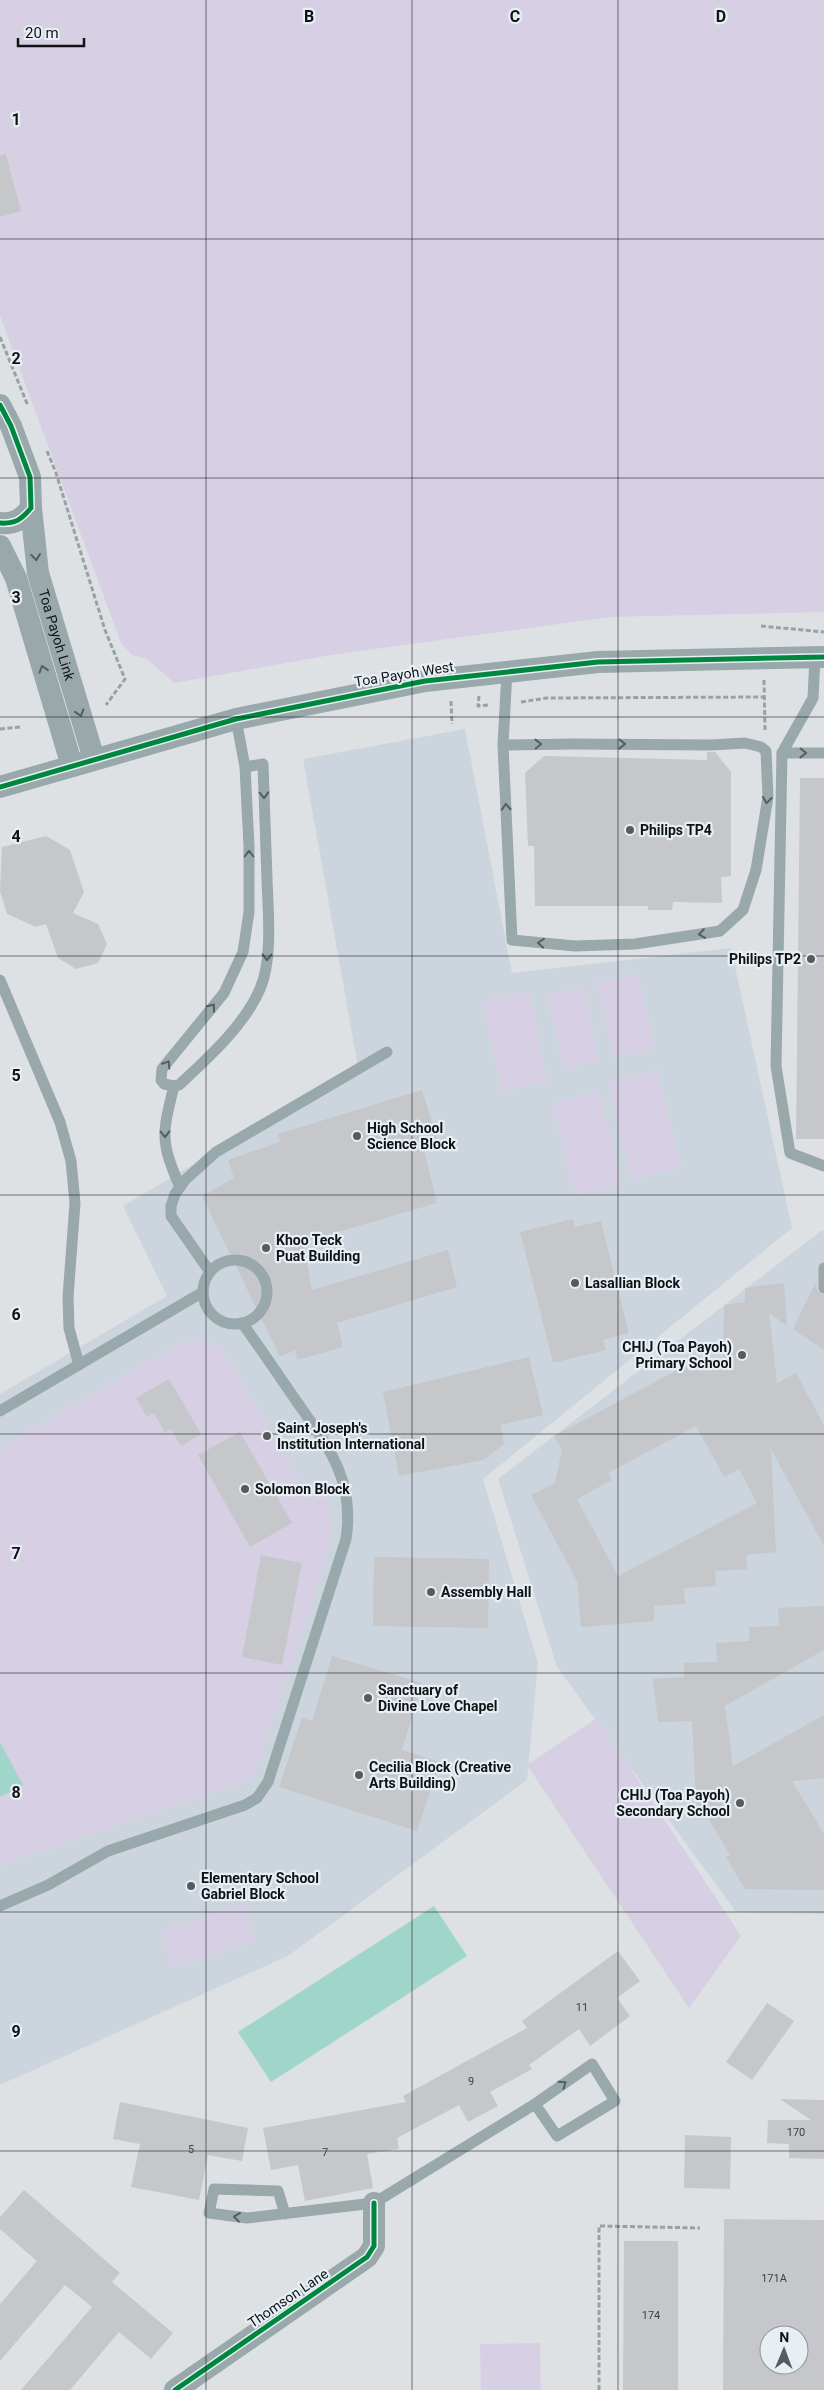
<svg xmlns="http://www.w3.org/2000/svg" width="824" height="2390" font-family="Roboto,sans-serif">
	<style>
		.built { fill: #ccd5dd }
		.green { fill: #d7d0e5 }
		.water { fill: #a0d6ca }
		.building { fill: #c5c7ca; fill-rule: evenodd }
		.lines { fill: none; stroke-linecap: round; stroke-linejoin: round }
		.path { stroke: #98a2a4; stroke-width: 3; stroke-dasharray: 5 2.5; stroke-linecap: butt }
		.service { stroke: #98a8ab; stroke-width: 11 }
		.minor { stroke: #98a8ab; stroke-width: 22 }
		.cycleway-casing { stroke: #e7eff5; stroke-width: 8 }
		.cycleway { stroke: #00873e; stroke-width: 5 }
		.oneway { stroke: #545e60 }
		.grid { fill: none; stroke: #101315; stroke-width: 1; stroke-opacity: 0.55 }
		.poi-dot { fill: #585b5d; stroke: #e7eff5; stroke-width: 2 }
		.labels { text-anchor: middle; stroke-width: 4.5; stroke-linejoin: round; paint-order: stroke }
		.number-label { font-size: 11px; fill: #3e4143 }
		.street-label { font-size: 14px; fill: #101315; stroke: #e7eff5 }
		.poi-label { font-size: 14px; font-weight: bold; fill: #101315; stroke: #e7eff5; text-anchor: start }
		.grid-label { font-size: 16px; text-anchor: middle; font-weight: bold; fill: #101315; stroke: #e7eff5; stroke-width: 4.5; stroke-linejoin: round; paint-order: stroke }
	</style>
	<rect width="100%" height="100%" fill="#dee1e4"/>
	<g class="built">
		<path d="M 465,729 L 512,973 L 731,948 L 792,1228 L 483,1479 L 538,1663 L 527,1780 L 288,1956 L 0,2085 L 0,1394 L 167,1296 L 123,1206 L 358,1067 L 303,759 Z"/>
		<path d="M 821,1231 L 824,1231 L 824,1914 L 736,1912 L 557,1667 L 498,1479 Z"/>
	</g>
	<g class="green">
		<path d="M 0,0 L 824,0 L 824,612 L 610,617 L 331,655 L 174,683 L 147,659 L 132,655 L 121,643 L 0,316 Z"/>
		<path d="M 638,974 L 655,1048 L 614,1057 L 598,983 Z"/>
		<path d="M 583,987 L 599,1061 L 564,1069 L 548,994 Z"/>
		<path d="M 529,992 L 547,1082 L 502,1091 L 483,1001 Z"/>
		<path d="M 657,1071 L 681,1168 L 632,1180 L 608,1083 Z"/>
		<path d="M 598,1091 L 622,1184 L 575,1195 L 552,1103 Z"/>
		<path d="M 195,1337 L 223,1349 L 310,1500 L 327,1491 L 332,1535 L 302,1634 L 252,1779 L 0,1865 L 0,1448 L 149,1361 Z"/>
		<path d="M 597,1718 L 741,1936 L 689,2008 L 527,1765 Z"/>
		<path d="M 243,1904 L 256,1940 L 173,1968 L 161,1932 Z"/>
		<path d="M 540,2343 L 541,2390 L 481,2390 L 480,2344 Z"/>
	</g>
	<g class="water">
		<path d="M 0,1742 L 23,1785 L 0,1797 Z"/>
		<path d="M 434,1906 L 467,1956 L 271,2082 L 238,2032 Z"/>
	</g>
	<g class="building">
		<path d="M 6,154 L 21,211 L 0,217 L 0,155 Z"/>
		<path d="M 707,752 L 715,752 L 731,772 L 731,876 L 721,877 L 722,903 L 673,902 L 672,910 L 648,910 L 648,906 L 535,906 L 534,846 L 528,846 L 525,773 L 544,756 L 707,760 Z"/>
		<path d="M 800,778 L 824,778 L 824,1139 L 796,1139 Z"/>
		<path d="M 46,836 L 70,850 L 84,892 L 73,913 L 98,924 L 107,944 L 98,963 L 76,969 L 58,958 L 46,924 L 36,927 L 7,914 L 0,891 L 2,847 Z"/>
		<path d="M 422,1090 L 437,1139 L 422,1143 L 437,1203 L 303,1242 L 312,1290 L 448,1250 L 457,1287 L 337,1323 L 343,1347 L 297,1360 L 295,1350 L 280,1357 L 202,1196 L 234,1178 L 228,1160 L 280,1142 L 278,1134 Z"/>
		<path d="M 573,1219 L 575,1227 L 601,1221 L 629,1333 L 603,1340 L 606,1350 L 553,1363 L 520,1232 Z"/>
		<path d="M 816,1282 L 817,1291 L 824,1295 L 824,1350 L 793,1329 Z"/>
		<path d="M 784,1283 L 787,1326 L 769,1313 L 777,1383 L 796,1373 L 824,1425 L 824,1546 L 771,1449 L 776,1552 L 746,1555 L 747,1569 L 715,1571 L 716,1586 L 684,1588 L 685,1604 L 654,1606 L 654,1621 L 581,1627 L 577,1581 L 531,1495 L 555,1483 L 562,1450 L 554,1436 L 685,1366 L 689,1371 L 723,1368 L 724,1305 L 745,1302 L 745,1288 ZM 696,1426 L 724,1477 L 739,1469 L 757,1503 L 618,1576 L 577,1499 L 612,1480 L 608,1473 Z"/>
		<path d="M 529,1357 L 543,1415 L 501,1425 L 504,1444 L 484,1460 L 399,1476 L 383,1392 Z"/>
		<path d="M 169,1379 L 201,1434 L 181,1446 L 171,1429 L 165,1433 L 154,1413 L 147,1417 L 136,1398 Z"/>
		<path d="M 240,1432 L 292,1523 L 250,1547 L 198,1455 Z"/>
		<path d="M 261,1555 L 302,1563 L 282,1665 L 242,1657 Z"/>
		<path d="M 374,1557 L 489,1559 L 488,1628 L 373,1626 Z"/>
		<path d="M 824,1606 L 824,1650 L 725,1706 L 733,1766 L 824,1715 L 824,1778 L 792,1781 L 824,1834 L 824,1890 L 745,1889 L 726,1857 L 730,1855 L 708,1818 L 697,1819 L 692,1721 L 658,1722 L 653,1679 L 684,1677 L 684,1663 L 717,1662 L 716,1643 L 750,1641 L 749,1627 L 779,1626 L 778,1608 Z"/>
		<path d="M 332,1656 L 422,1683 L 402,1750 L 440,1762 L 417,1831 L 279,1787 L 302,1718 L 312,1721 Z"/>
		<path d="M 618,1951 L 640,1981 L 617,1998 L 630,2016 L 590,2046 L 579,2029 L 529,2065 L 532,2069 L 490,2092 L 498,2106 L 468,2122 L 459,2105 L 397,2138 L 399,2149 L 367,2154 L 373,2188 L 305,2201 L 298,2165 L 271,2170 L 263,2128 L 406,2102 L 403,2096 L 527,2028 L 522,2021 Z"/>
		<path d="M 767,2003 L 794,2021 L 752,2080 L 726,2062 Z"/>
		<path d="M 780,2099 L 824,2100 L 824,2159 L 789,2158 L 789,2144 L 767,2143 L 768,2120 L 811,2120 Z"/>
		<path d="M 120,2102 L 248,2128 L 242,2161 L 208,2155 L 199,2200 L 131,2187 L 140,2144 L 113,2139 Z"/>
		<path d="M 685,2135 L 731,2137 L 730,2189 L 684,2188 Z"/>
		<path d="M 24,2190 L 120,2273 L 112,2282 L 173,2333 L 151,2359 L 119,2332 L 70,2390 L 21,2390 L 92,2307 L 65,2285 L 0,2361 L 0,2304 L 37,2261 L 0,2229 L 0,2217 Z"/>
		<path d="M 724,2219 L 824,2220 L 824,2390 L 723,2390 ZM 769,2335 L 799,2335 L 799,2365 L 769,2365 Z"/>
		<path d="M 624,2241 L 678,2241 L 678,2390 L 623,2390 Z"/>
	</g>
	<g class="lines">
		<g class="path">
			<path d="M 0,337 L 28,406"/>
			<path d="M 47,451 L 56,473 L 105,630 L 125,679 L 106,705"/>
			<path d="M 761,626 L 824,632"/>
			<path d="M 764,680 L 765,730"/>
			<path d="M 479,696 L 478,706 L 489,705"/>
			<path d="M 451,701 L 452,724"/>
			<path d="M 521,702 L 547,698 L 764,697"/>
			<path d="M 0,729 L 21,727"/>
			<path d="M 599,2390 L 599,2226 L 700,2228"/>
		</g>
		<g class="service">
			<path d="M 815,657 L 813,698 L 782,753 L 776,1066 L 790,1153 L 824,1166"/>
			<path d="M 236,719 L 245,767 L 249,846 L 249,912 L 243,952 L 224,993 L 162,1069 L 161,1080 L 164,1084 L 174,1086 L 179,1085 C 208,1058 244,1026 260,989 C 273,959 268,911 267,879 C 266,841 264,803 263,764 L 245,767"/>
			<path d="M 503,745 L 573,744 L 711,745 L 745,743 L 761,747 L 766,751 L 768,797 L 756,870 L 743,910 L 720,931 L 635,944 L 575,946 L 512,940 L 503,745 L 507,671"/>
			<path d="M 782,753 L 824,753"/>
			<path d="M 0,980 L 60,1122 L 71,1161 L 75,1203 L 68,1297 L 69,1328 L 79,1365"/>
			<path d="M 174,1086 C 162,1134 160,1141 180,1187"/>
			<circle cx="235" cy="1292" r="32"/>
			<path d="M 824,1268 L 824,1288"/>
			<path d="M 210,1272 L 171,1216 L 171,1206 L 175,1194 L 185,1180 L 216,1152 L 387,1052"/>
			<path d="M 0,1411 L 203,1292"/>
			<path d="M 0,1906 L 48,1885 L 108,1851 L 245,1805 L 257,1798 L 268,1782 L 346,1539 C 355,1480 329,1448 297,1402 C 279,1376 261,1349 242,1323"/>
			<path d="M 285,2214 L 278,2191 L 214,2189 L 209,2213 L 247,2218 L 374,2203 L 535,2104 L 592,2064 L 615,2101 L 557,2136 L 535,2104"/>
		</g>
		<g class="minor">
			<path d="M 0,405 L 11,426 L 30,477 L 31,508 C 21,520 15,524 0,523"/>
			<path id="s1" d="M 31,508 L 38,573 L 94,759"/>
			<path d="M 0,546 L 16,578 L 72,766"/>
			<path d="M 0,787 L 236,719 L 425,681 L 598,662 L 824,657"/>
			<path d="M 175,2390 L 367,2257 L 374,2246 L 374,2203"/>
		</g>
		<defs>
			<g id="cycleway">
				<path d="M 0,405 L 11,426 L 30,477 L 31,508 C 21,520 15,524 0,523"/>
				<path d="M 0,787 L 236,719 L 425,681 L 598,662 L 824,657"/>
				<path d="M 175,2390 L 367,2257 L 374,2246 L 374,2203"/>
			</g>
		</defs>
		<use href="#cycleway" class="cycleway-casing"/>
		<use href="#cycleway" class="cycleway"/>
	</g>
	<defs><path id="oneway-chevron" d="M-2-3.5L2.5 0L-2 3.5" fill="none" stroke-width="1.6" stroke-linecap="round" stroke-linejoin="round" transform="scale(1.25)"/></defs>
	<g class="oneway">
		<use href="#oneway-chevron" transform="translate(36 557) rotate(83)"/>
		<use href="#oneway-chevron" transform="translate(43 669) rotate(-107)"/>
		<use href="#oneway-chevron" transform="translate(80 713) rotate(73)"/>
		<use href="#oneway-chevron" transform="translate(538 744) rotate(-1)"/>
		<use href="#oneway-chevron" transform="translate(622 744) rotate(1)"/>
		<use href="#oneway-chevron" transform="translate(803 753) rotate(1)"/>
		<use href="#oneway-chevron" transform="translate(264 795) rotate(88)"/>
		<use href="#oneway-chevron" transform="translate(767 800) rotate(96)"/>
		<use href="#oneway-chevron" transform="translate(506 807) rotate(-93)"/>
		<use href="#oneway-chevron" transform="translate(249 854) rotate(-90)"/>
		<use href="#oneway-chevron" transform="translate(702 934) rotate(172)"/>
		<use href="#oneway-chevron" transform="translate(541 943) rotate(-175)"/>
		<use href="#oneway-chevron" transform="translate(267 957) rotate(91)"/>
		<use href="#oneway-chevron" transform="translate(212 1007) rotate(-52)"/>
		<use href="#oneway-chevron" transform="translate(167 1064) rotate(-57)"/>
		<use href="#oneway-chevron" transform="translate(165 1134) rotate(89)"/>
		<use href="#oneway-chevron" transform="translate(563 2084) rotate(-35)"/>
		<use href="#oneway-chevron" transform="translate(237 2217) rotate(-173)"/>
	</g>
	<path class="grid" d="M 206,0 L 206,2390M 412,0 L 412,2390M 618,0 L 618,2390M 0,239 L 824,239M 0,478 L 824,478M 0,717 L 824,717M 0,956 L 824,956M 0,1195 L 824,1195M 0,1434 L 824,1434M 0,1673 L 824,1673M 0,1912 L 824,1912M 0,2151 L 824,2151"/>
	<g class="poi-dot">
		<circle cx="630" cy="830" r="5"/>
		<circle cx="811" cy="959" r="5"/>
		<circle cx="357" cy="1136" r="5"/>
		<circle cx="266" cy="1248" r="5"/>
		<circle cx="575" cy="1283" r="5"/>
		<circle cx="742" cy="1355" r="5"/>
		<circle cx="267" cy="1436" r="5"/>
		<circle cx="245" cy="1489" r="5"/>
		<circle cx="431" cy="1592" r="5"/>
		<circle cx="368" cy="1698" r="5"/>
		<circle cx="359" cy="1775" r="5"/>
		<circle cx="740" cy="1803" r="5"/>
		<circle cx="191" cy="1886" r="5"/>
	</g>
	<g class="labels">
		<g class="number-label">
			<text x="582" y="2011">11</text>
			<text x="471" y="2085">9</text>
			<text x="796" y="2136">170</text>
			<text x="191" y="2153">5</text>
			<text x="325" y="2156">7</text>
			<text x="774" y="2282">171A</text>
			<text x="651" y="2319">174</text>
		</g>
		<g class="street-label">
			<text dy="5" stroke="none"><textPath href="#s1" startOffset="130">Toa Payoh Link</textPath></text>
			<text transform="translate(404 674) rotate(-9)" y="5">Toa Payoh West</text>
			<text transform="translate(288 2298) rotate(-34)" y="5">Thomson Lane</text>
		</g>
		<g class="poi-label">
			<text x="640" y="835">Philips TP4</text>
			<text x="801" y="964" text-anchor="end">Philips TP2</text>
			<text x="367" y="1133">High School<tspan x="367" dy="16">Science Block</tspan></text>
			<text x="276" y="1245">Khoo Teck<tspan x="276" dy="16">Puat Building</tspan></text>
			<text x="585" y="1288">Lasallian Block</text>
			<text x="732" y="1352" text-anchor="end">CHIJ (Toa Payoh)<tspan x="732" dy="16">Primary School</tspan></text>
			<text x="277" y="1433">Saint Joseph's<tspan x="277" dy="16">Institution International</tspan></text>
			<text x="255" y="1494">Solomon Block</text>
			<text x="441" y="1597">Assembly Hall</text>
			<text x="378" y="1695">Sanctuary of<tspan x="378" dy="16">Divine Love Chapel</tspan></text>
			<text x="369" y="1772">Cecilia Block (Creative<tspan x="369" dy="16">Arts Building)</tspan></text>
			<text x="730" y="1800" text-anchor="end">CHIJ (Toa Payoh)<tspan x="730" dy="16">Secondary School</tspan></text>
			<text x="201" y="1883">Elementary School<tspan x="201" dy="16">Gabriel Block</tspan></text>
		</g>
	</g>
	<g class="grid-label">
		<text x="309" y="22">B</text>
		<text x="515" y="22">C</text>
		<text x="721" y="22">D</text>
		<text x="16" y="125">1</text>
		<text x="16" y="364">2</text>
		<text x="16" y="603">3</text>
		<text x="16" y="842">4</text>
		<text x="16" y="1081">5</text>
		<text x="16" y="1320">6</text>
		<text x="16" y="1559">7</text>
		<text x="16" y="1798">8</text>
		<text x="16" y="2037">9</text>
	</g>
	<g transform="translate(784 2350) rotate(1)"><circle r="24" fill="#e7eff5" stroke="#91979b"/>
	<path d="M0-4L9 19L0 12L-9 19Z" fill="#585b5d"/>
	<text y="-8" font-size="14" font-weight="bold" text-anchor="middle" fill="#101315">N</text>
	</g>
	<path d="M18 38v8h66v-8" fill="none" stroke="#101315" stroke-width="2.5"/>
	<text x="25" y="38" font-size="15" fill="#101315" stroke="#e7eff5" stroke-width="4" paint-order="stroke">20 m</text>
</svg>
